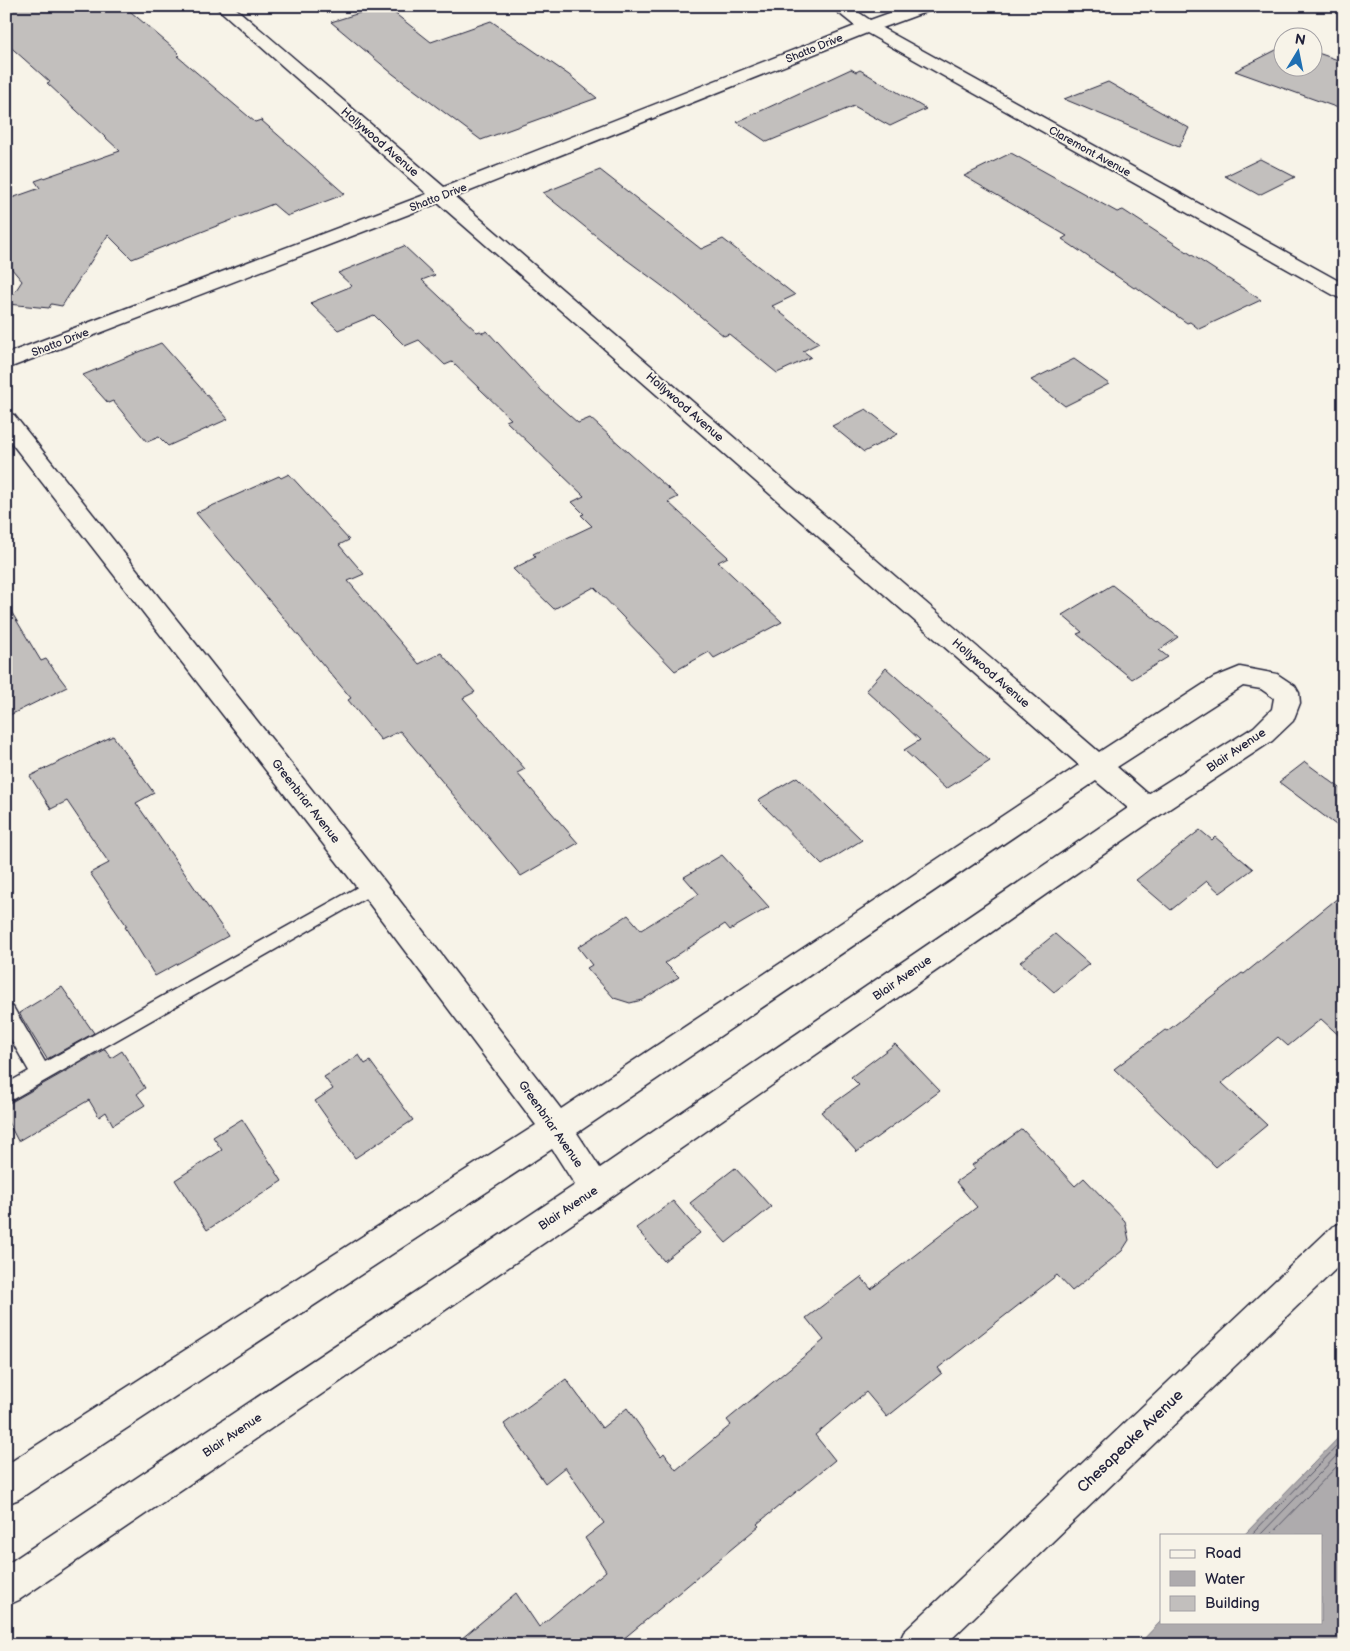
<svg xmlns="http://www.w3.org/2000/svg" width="1350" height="1651" font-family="'Balsamiq Sans',sans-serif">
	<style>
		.water { fill: #aeabad; stroke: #76747f }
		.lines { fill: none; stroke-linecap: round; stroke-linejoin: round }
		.shore { stroke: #5a5969; stroke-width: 1 }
		.building { fill: #c2bfbd; stroke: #22223b }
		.service-casing { stroke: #22223b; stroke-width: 3 }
		.minor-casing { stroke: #22223b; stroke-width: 3 }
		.secondary-casing { stroke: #22223b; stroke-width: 3 }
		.service { fill: #f7f3e8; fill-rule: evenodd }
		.minor { fill: #f7f3e8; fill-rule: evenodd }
		.secondary { fill: #f7f3e8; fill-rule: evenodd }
		.labels { text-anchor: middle; stroke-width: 4; stroke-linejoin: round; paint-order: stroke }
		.far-street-label { font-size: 11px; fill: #22223b; stroke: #f7f3e8 }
		.street-label { font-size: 12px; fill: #22223b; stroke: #f7f3e8 }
		.near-street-label { font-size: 15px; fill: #22223b; stroke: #f7f3e8 }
	</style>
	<rect width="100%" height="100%" fill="#f7f3e8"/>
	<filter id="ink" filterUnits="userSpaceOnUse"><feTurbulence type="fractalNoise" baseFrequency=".02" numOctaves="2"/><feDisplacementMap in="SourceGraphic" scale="10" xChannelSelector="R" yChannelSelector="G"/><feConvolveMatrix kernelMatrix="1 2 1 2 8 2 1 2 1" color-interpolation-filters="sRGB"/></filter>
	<g filter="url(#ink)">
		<path class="water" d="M 1344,1432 L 1344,1645 L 1138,1645 L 1161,1621 L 1321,1622 L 1321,1535 L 1244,1535 Z"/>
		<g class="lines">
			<g class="shore">
				<path d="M 1251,1535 L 1344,1439"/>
				<path d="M 1260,1535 L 1344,1448"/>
				<path d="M 1270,1535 L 1344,1459"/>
			</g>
		</g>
		<g class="building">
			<path d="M 6,6 L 124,6 L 179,53 L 177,54 L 179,56 L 177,56 L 255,122 L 261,120 L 345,194 L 287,216 L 273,204 L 132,259 L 108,235 L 62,306 L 51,304 L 49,308 L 7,304 L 22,281 L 6,262 L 6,200 L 40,188 L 35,181 L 120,151 L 47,83 L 50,82 L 6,43 Z"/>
			<path d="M 388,8 L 431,42 L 491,21 L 569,75 L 597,98 L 481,140 L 393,74 L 331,22 L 369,10 L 371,11 Z"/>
			<path d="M 1282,47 L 1282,68 L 1312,68 L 1312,51 L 1344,62 L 1344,110 L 1235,71 Z"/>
			<path d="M 851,69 L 856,72 L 860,70 L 926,109 L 890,126 L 854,106 L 767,142 L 737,122 Z"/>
			<path d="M 1108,82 L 1189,128 L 1179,147 L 1064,99 Z"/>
			<path d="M 1011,153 L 1117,212 L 1123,210 L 1261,300 L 1199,329 L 1190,322 L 1187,323 L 1136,287 L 1134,288 L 1062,239 L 1067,236 L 964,176 Z"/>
			<path d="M 1260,159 L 1295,177 L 1259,195 L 1225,176 Z"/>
			<path d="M 600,170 L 701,249 L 723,239 L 795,295 L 772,306 L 819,343 L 803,351 L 811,357 L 777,373 L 729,334 L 724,336 L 677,297 L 616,252 L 543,193 Z"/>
			<path d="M 404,246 L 435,275 L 422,280 L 477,332 L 480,331 L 483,333 L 487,331 L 542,391 L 578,423 L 590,418 L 678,497 L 668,502 L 728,557 L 718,562 L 782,622 L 714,658 L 709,652 L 675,671 L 594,587 L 554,609 L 513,569 L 536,557 L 533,554 L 592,526 L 581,515 L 584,514 L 572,502 L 584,496 L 506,421 L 511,419 L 452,362 L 445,365 L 419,340 L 405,346 L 374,315 L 338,330 L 310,303 L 352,286 L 338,273 Z"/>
			<path d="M 161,343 L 228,419 L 168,446 L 159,437 L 147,442 L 113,401 L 108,403 L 83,375 Z"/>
			<path d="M 1074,359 L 1109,384 L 1065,406 L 1031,380 Z"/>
			<path d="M 866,409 L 898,434 L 864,452 L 832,426 Z"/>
			<path d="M 289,474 L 349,540 L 339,545 L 364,574 L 348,581 L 419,664 L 441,653 L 475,692 L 463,698 L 525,769 L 517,773 L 578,843 L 521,876 L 400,731 L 381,740 L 348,700 L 351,698 L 196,513 L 279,476 L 281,478 Z"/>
			<path d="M 1112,585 L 1178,637 L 1159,650 L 1168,657 L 1132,679 L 1077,634 L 1082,632 L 1062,615 Z"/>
			<path d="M 6,603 L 41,661 L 46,659 L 67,687 L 6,717 Z"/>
			<path d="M 886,668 L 990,761 L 946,789 L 904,750 L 920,740 L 866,690 Z"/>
			<path d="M 113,736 L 154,793 L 136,803 L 228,936 L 155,976 L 125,927 L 127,926 L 90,873 L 109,863 L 67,801 L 51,809 L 30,776 Z"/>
			<path d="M 1305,762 L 1344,791 L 1344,831 L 1279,782 Z"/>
			<path d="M 797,777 L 862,840 L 822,865 L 758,800 Z"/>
			<path d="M 1200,830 L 1212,840 L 1215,837 L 1253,869 L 1220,893 L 1207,881 L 1171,910 L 1136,880 Z"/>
			<path d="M 722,855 L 769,907 L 730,930 L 725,924 L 665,963 L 679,977 L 642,1000 L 630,1003 L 614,998 L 587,968 L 592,965 L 578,947 L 628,915 L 641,930 L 699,894 L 684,877 Z"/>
			<path d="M 1344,893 L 1344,1040 L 1321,1019 L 1288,1046 L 1278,1037 L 1222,1083 L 1267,1125 L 1216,1167 L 1114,1069 L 1165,1030 L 1167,1031 L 1242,973 L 1244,974 Z"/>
			<path d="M 1055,934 L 1089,964 L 1054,992 L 1020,962 Z"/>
			<path d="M 62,987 L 94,1033 L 47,1059 L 19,1013 Z"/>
			<path d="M 895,1044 L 940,1091 L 857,1152 L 821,1112 L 859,1085 L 851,1077 Z"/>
			<path d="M 105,1049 L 111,1058 L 122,1051 L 145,1088 L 137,1094 L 145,1105 L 113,1125 L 106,1112 L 99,1117 L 89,1100 L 18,1141 L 6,1118 L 6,1105 Z"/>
			<path d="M 359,1055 L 365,1064 L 370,1061 L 413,1120 L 355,1158 L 315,1101 L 333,1089 L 324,1077 Z"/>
			<path d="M 242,1119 L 282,1181 L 207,1230 L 175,1180 L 222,1150 L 213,1137 Z"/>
			<path d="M 1022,1129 L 1075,1186 L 1084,1178 L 1125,1221 L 1129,1240 L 1122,1251 L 1072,1291 L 1057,1275 L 938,1368 L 942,1373 L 887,1417 L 866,1392 L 815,1435 L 835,1460 L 757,1524 L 759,1526 L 616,1645 L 454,1645 L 516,1593 L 539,1627 L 606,1571 L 585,1538 L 604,1523 L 565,1467 L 545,1483 L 504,1424 L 566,1379 L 602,1428 L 627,1408 L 661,1456 L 664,1453 L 676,1470 L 731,1425 L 727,1420 L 824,1340 L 806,1318 L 861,1277 L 871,1289 L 977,1207 L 956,1182 L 975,1169 L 972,1165 Z"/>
			<path d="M 735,1168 L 771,1207 L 726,1243 L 690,1203 Z"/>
			<path d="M 673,1201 L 700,1233 L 664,1261 L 636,1228 Z"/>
		</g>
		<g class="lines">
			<defs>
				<path id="service" d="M 372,879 L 378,881 L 381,886 L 378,891 L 6,1103 L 6,1084 L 29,1071 L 6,1031 L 6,1005 L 13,1007 L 45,1062 Z"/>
				<path id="minor" d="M 215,6 L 233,6 L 444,187 L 855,26 L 830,6 L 849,6 L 870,20 L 909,6 L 933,6 L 931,10 L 882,28 L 1344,284 L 1344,299 L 1337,297 L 867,33 L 455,197 L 1099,752 L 1213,678 L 1240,667 L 1277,674 L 1295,686 L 1299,693 L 1300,703 L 1293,721 L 1272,741 L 1157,817 L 607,1200 L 19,1600 L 6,1606 L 6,1565 L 575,1185 L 552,1149 L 19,1499 L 6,1504 L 6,1465 L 536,1125 L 362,894 L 6,436 L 6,413 L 14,415 L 382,878 L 561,1109 L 1079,765 L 438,203 L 6,369 L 6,354 L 427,194 ZM 1243,686 L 1261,689 L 1274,698 L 1272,709 L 1254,727 L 1148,794 L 1117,767 ZM 1096,781 L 1128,808 L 600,1168 L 577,1133 Z"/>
				<path id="secondary" d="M 1344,1222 L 1344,1261 L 945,1645 L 898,1645 L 904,1632 L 1332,1227 Z"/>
			</defs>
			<use href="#service" class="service-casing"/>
			<use href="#minor" class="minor-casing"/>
			<use href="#secondary" class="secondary-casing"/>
			<use href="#service" class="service"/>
			<use href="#minor" class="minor"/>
			<use href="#secondary" class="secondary"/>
		</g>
	</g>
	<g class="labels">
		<g class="far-street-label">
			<text transform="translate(814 48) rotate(-22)" y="4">Shatto Drive</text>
			<text transform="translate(1090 151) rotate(29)" y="4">Claremont Avenue</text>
			<text transform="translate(438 197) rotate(-21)" y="4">Shatto Drive</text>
			<text transform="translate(60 342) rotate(-21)" y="4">Shatto Drive</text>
		</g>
		<g class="street-label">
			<text transform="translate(380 142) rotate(41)" y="4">Hollywood Avenue</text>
			<text transform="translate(685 407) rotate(41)" y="4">Hollywood Avenue</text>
			<text transform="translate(991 673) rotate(41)" y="4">Hollywood Avenue</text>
			<text transform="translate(1236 750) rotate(-34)" y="4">Blair Avenue</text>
			<text transform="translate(306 801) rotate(52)" y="4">Greenbriar Avenue</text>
			<text transform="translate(902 978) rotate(-35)" y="4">Blair Avenue</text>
			<text transform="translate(551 1124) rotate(55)" y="4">Greenbriar Avenue</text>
			<text transform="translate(568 1208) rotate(-34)" y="4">Blair Avenue</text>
			<text transform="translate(232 1435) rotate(-34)" y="4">Blair Avenue</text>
		</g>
		<g class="near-street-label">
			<text transform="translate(1130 1441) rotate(-44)" y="5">Chesapeake Avenue</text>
		</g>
	</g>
	<rect width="1350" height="1651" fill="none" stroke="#f7f3e8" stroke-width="25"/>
	<rect x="12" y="12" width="1325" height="1626" fill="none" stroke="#22223b" stroke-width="2" filter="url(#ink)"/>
	<rect x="1160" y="1534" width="162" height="90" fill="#f7f3e8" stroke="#a29fa3"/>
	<rect x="1170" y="1550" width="25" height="8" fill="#f7f3e8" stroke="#a29fa3"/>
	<text x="1205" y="1558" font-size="15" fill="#22223b">Road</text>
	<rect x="1170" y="1571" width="25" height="15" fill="#aeabad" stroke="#a29fa3"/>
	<text x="1205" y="1584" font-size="15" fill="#22223b">Water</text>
	<rect x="1170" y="1596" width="25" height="15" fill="#c2bfbd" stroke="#a29fa3"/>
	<text x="1205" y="1608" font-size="15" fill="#22223b">Building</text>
	<g transform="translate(1298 52) rotate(10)"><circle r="24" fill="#f7f3e8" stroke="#a29fa3"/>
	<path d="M0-4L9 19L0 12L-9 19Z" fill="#1f6fb2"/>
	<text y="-8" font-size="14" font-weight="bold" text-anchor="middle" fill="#22223b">N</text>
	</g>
</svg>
